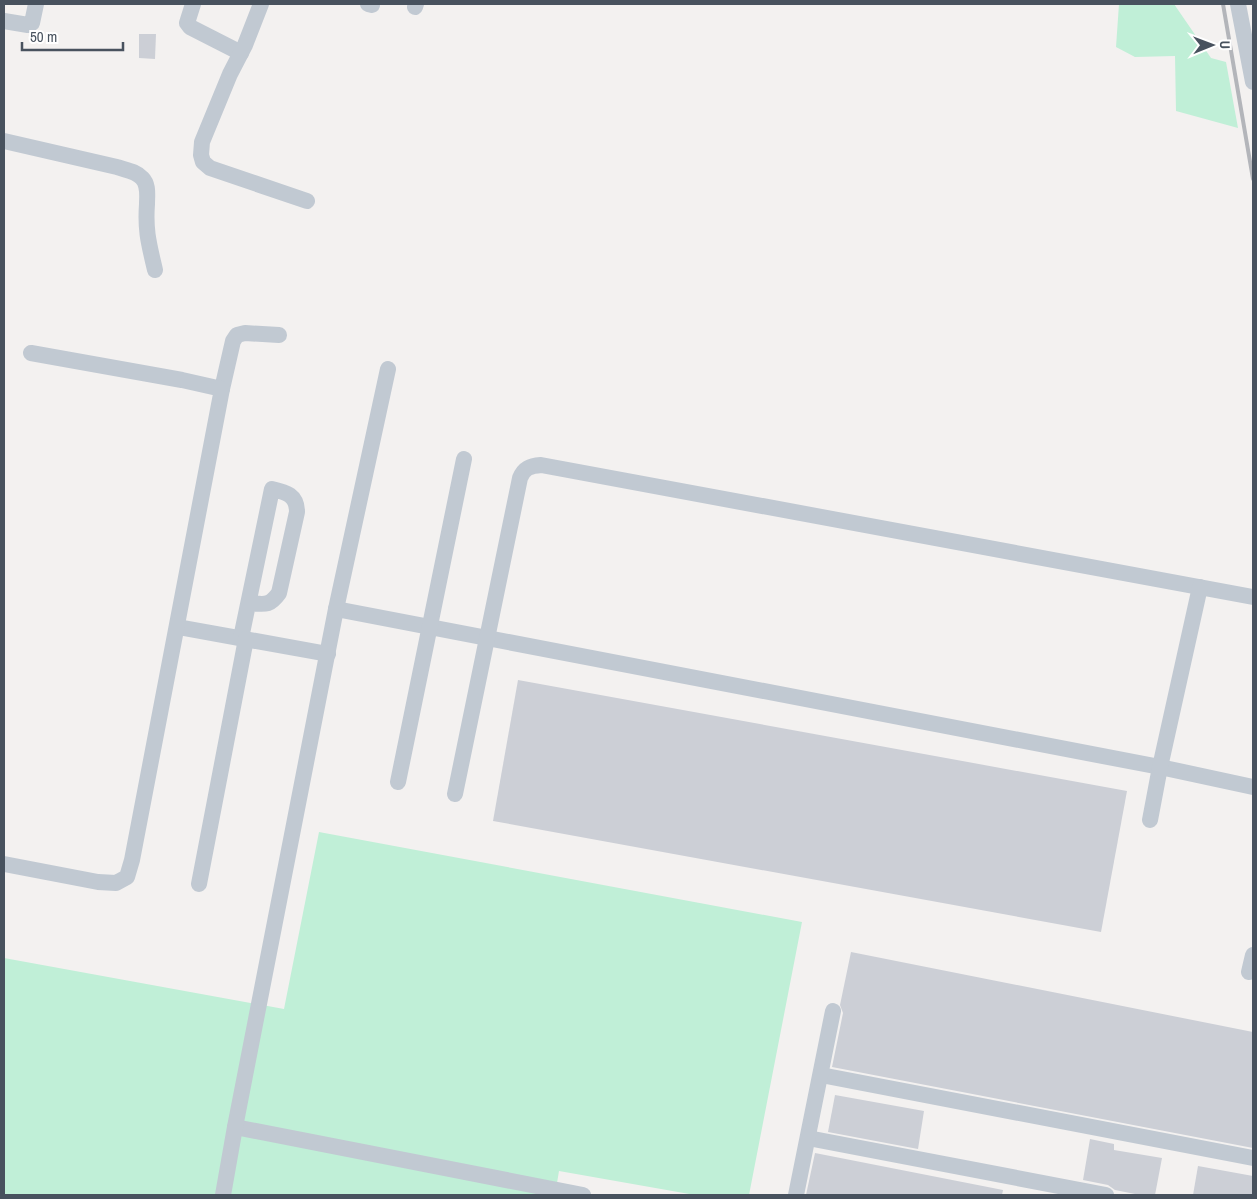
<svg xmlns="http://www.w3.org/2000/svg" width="1257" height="1199" font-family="'Archivo Narrow',sans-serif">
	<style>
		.green { fill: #c0efd7 }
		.building { fill: #cccfd6 }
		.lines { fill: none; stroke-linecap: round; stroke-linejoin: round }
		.minor { stroke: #c1c9d2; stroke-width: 16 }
		.rail { stroke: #b3b5ba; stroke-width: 4 }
	</style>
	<rect width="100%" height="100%" fill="#f3f1f0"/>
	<g class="green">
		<path d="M 1119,4 L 1174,4 L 1211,58 L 1226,62 L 1238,128 L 1176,111 L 1175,56 L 1135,57 L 1116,47 Z"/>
		<path d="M 319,832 L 802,922 L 749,1195 L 695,1195 L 559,1171 L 555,1195 L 4,1195 L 4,958 L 284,1009 Z"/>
	</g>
	<g class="building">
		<path d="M 139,34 L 156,34 L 155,59 L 139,58 Z"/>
		<path d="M 518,680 L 1127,791 L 1101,932 L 493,821 Z"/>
		<path d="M 851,952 L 1253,1032 L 1253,1148 L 832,1067 L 843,1013 L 840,1005 Z"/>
		<path d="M 835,1095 L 924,1111 L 918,1149 L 828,1132 Z"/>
		<path d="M 1090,1139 L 1114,1144 L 1114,1150 L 1162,1158 L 1155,1195 L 1140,1195 L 1115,1190 L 1108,1185 L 1083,1180 Z"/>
		<path d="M 815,1153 L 1003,1190 L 1002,1195 L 806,1195 Z"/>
		<path d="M 1198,1166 L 1253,1176 L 1253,1195 L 1193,1195 Z"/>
	</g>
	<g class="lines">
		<g class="minor">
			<path d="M 193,4 L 187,23 L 190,27 L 241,53"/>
			<path d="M 261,4 L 245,45 L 230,74 L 202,142 L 201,155 L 203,162 L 210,168 L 307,201"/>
			<path d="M 368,4 L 372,5"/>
			<path d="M 1238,4 L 1253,82"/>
			<path d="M 415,7 L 416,4"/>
			<path d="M 4,21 L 28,25 L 32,23 L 36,4"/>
			<path d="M 4,141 L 117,167 C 125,170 136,171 142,178 C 149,185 147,195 147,204 C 145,231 149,244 155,270"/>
			<path d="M 222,389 L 233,341 L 237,335 L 245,333 L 279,335"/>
			<path d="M 336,609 L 1160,767 L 1253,787"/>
			<path d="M 178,627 L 328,654"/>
			<path d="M 241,638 L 272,489 C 286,492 297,495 297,512 L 279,593 C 269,607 264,604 249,603"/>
			<path d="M 398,782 L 464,459"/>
			<path d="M 455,794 L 520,478 C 524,468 530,466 541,465 L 1253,597"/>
			<path d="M 1150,820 L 1160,767 L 1200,587"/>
			<path d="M 4,864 L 98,882 L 116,883 L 127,877 L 132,860 L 222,389 L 182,380 L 31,353"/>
			<path d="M 199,884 L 246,639"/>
			<path d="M 1249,972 L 1253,955"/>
			<path d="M 821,1075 L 1253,1158"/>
			<path d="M 235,1127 L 583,1195"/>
			<path d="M 808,1138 L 1106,1195"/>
			<path d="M 223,1195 L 235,1127 L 336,609 L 388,369"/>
			<path d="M 796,1195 L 833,1011"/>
		</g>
		<path class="rail" d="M 1223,4 L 1253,179"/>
	</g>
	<rect width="1257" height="1199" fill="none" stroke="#48525e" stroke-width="10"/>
	<g transform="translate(1212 45) rotate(89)" stroke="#ffffff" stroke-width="4" paint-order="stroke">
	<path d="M0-4L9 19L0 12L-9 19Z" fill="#48525e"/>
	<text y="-8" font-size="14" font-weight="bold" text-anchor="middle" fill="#48525e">U</text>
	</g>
	<path d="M22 42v8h101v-8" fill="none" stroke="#48525e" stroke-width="2.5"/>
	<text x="30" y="42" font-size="15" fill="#48525e" stroke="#ffffff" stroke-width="4" paint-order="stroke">50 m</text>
</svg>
